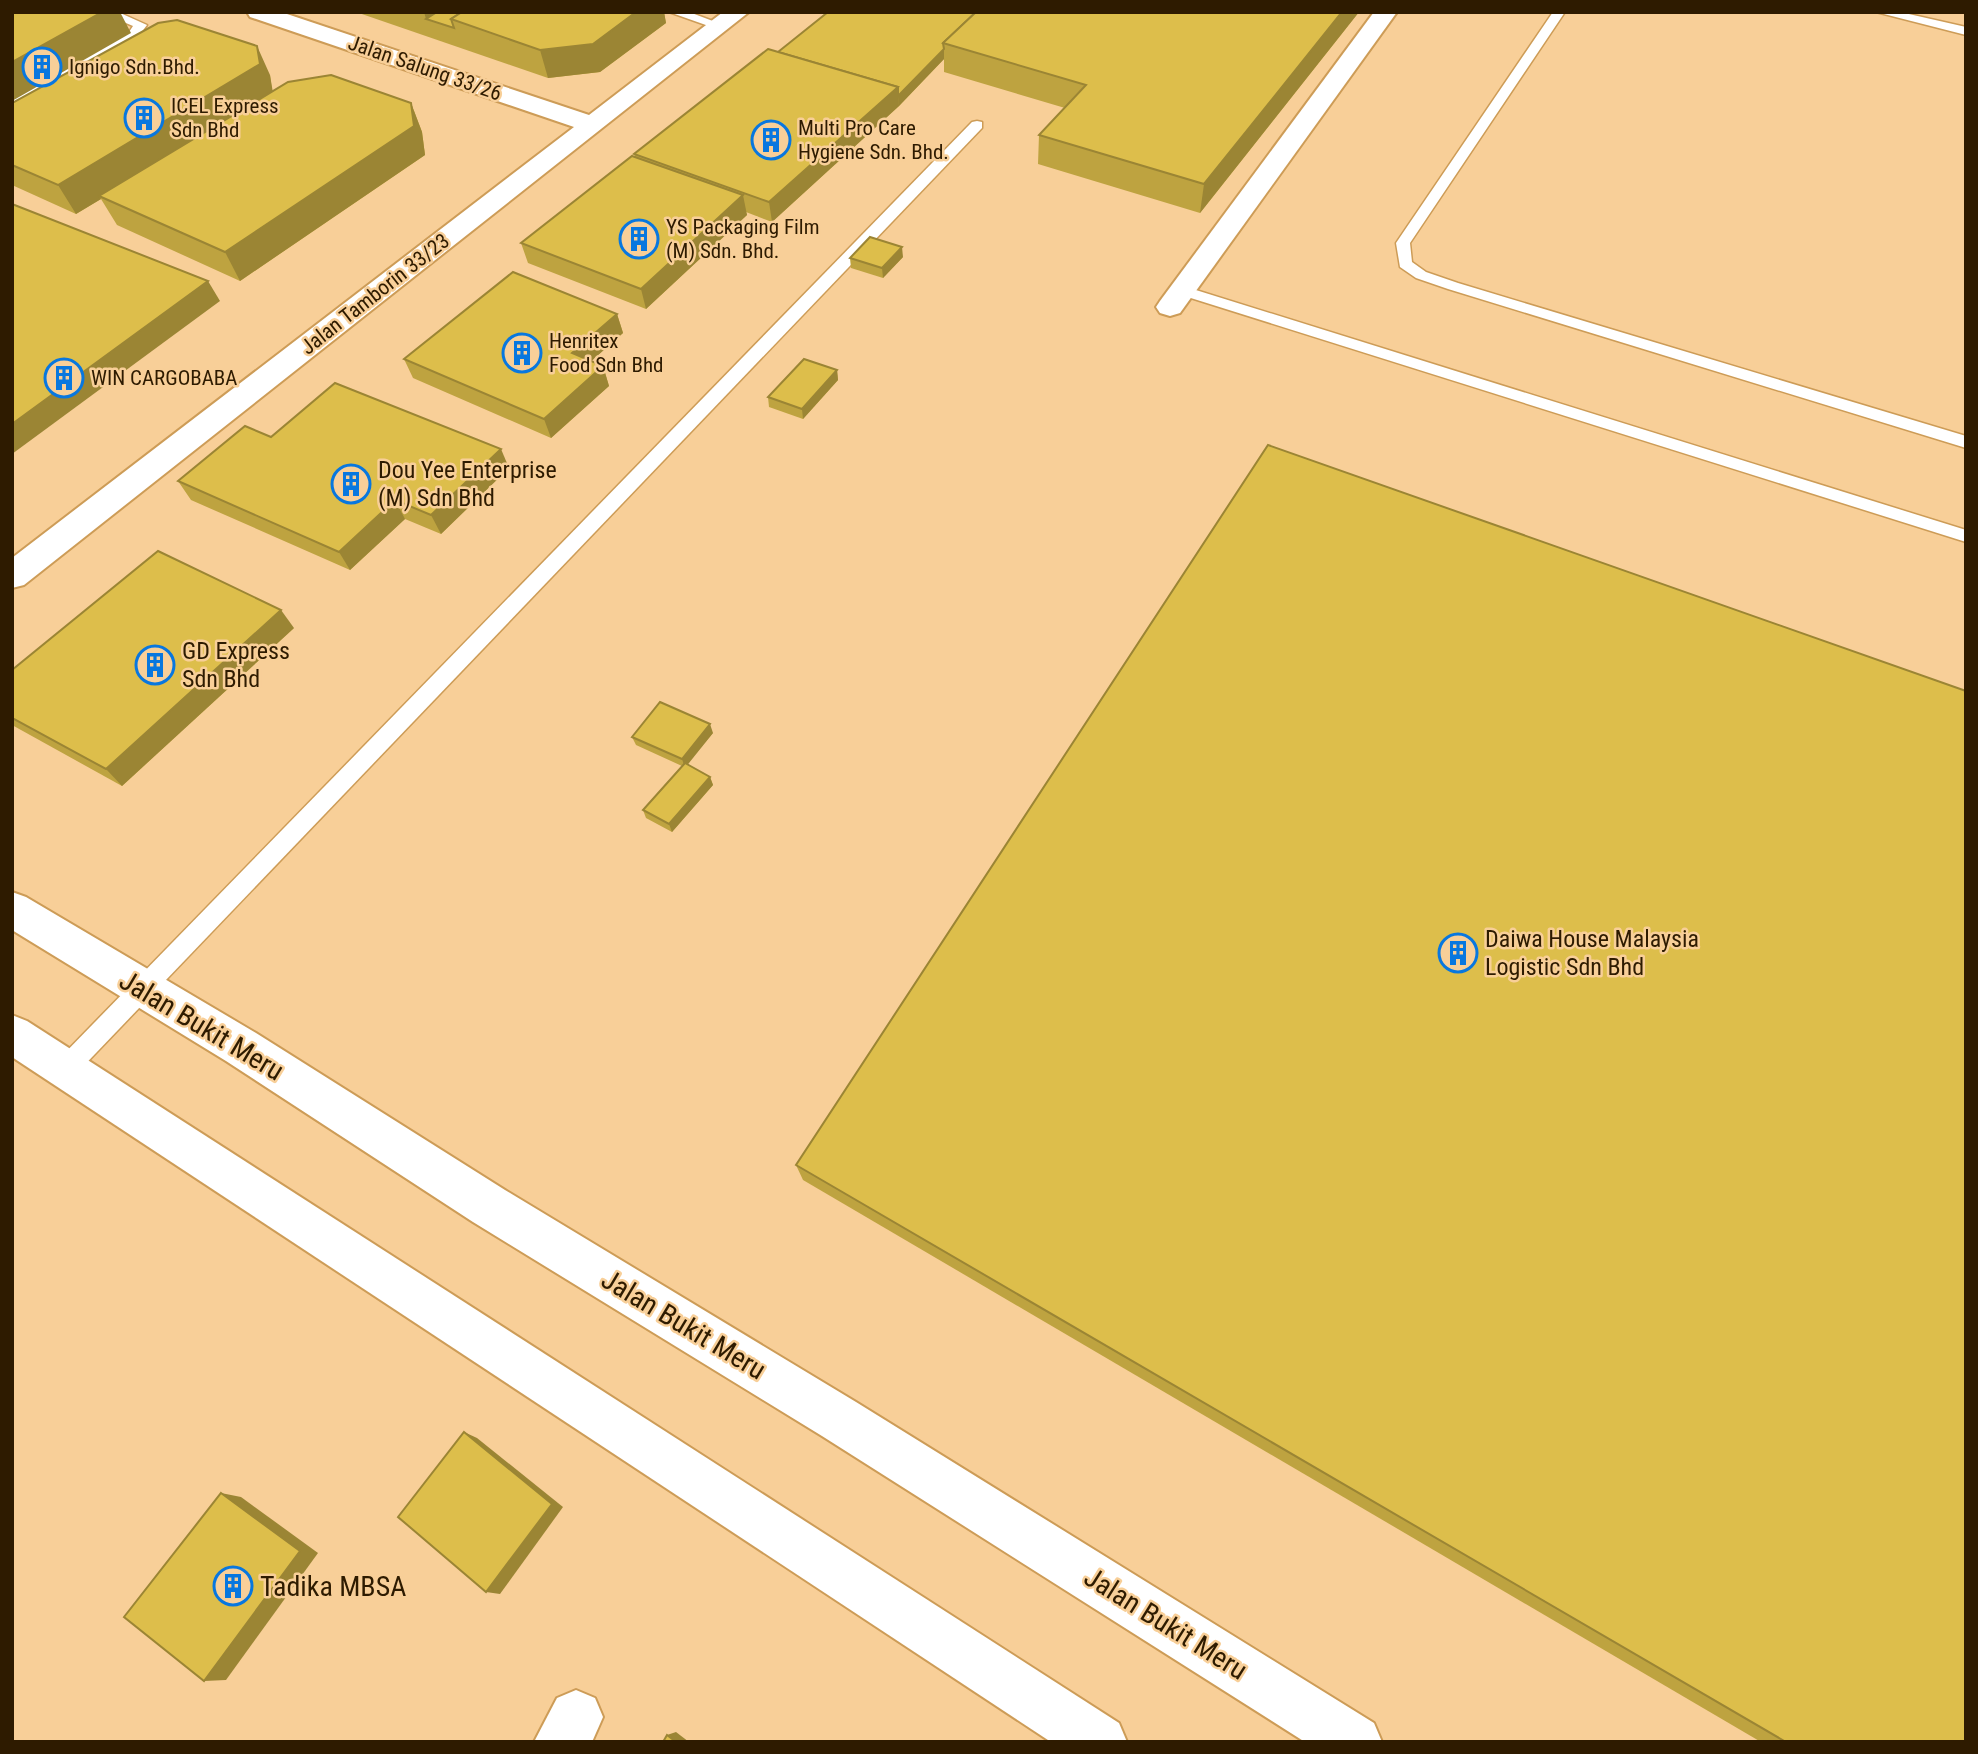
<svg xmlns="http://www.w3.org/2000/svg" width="1978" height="1754" font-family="'Roboto Condensed',sans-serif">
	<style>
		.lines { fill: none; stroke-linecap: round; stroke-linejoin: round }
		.service-casing { stroke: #cd9c57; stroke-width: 3 }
		.minor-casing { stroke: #cd9c57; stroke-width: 4 }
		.secondary-casing { stroke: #cd9c57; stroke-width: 4 }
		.service { fill: #fff; fill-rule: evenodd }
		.minor { fill: #fff; fill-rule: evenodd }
		.secondary { fill: #fff; fill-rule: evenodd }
		.wall { fill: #bea340 }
		.shaded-wall { fill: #9b8534 }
		.building { fill: #ddbe4b; stroke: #9b8534; stroke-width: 2 }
		.labels { text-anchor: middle; stroke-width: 5; stroke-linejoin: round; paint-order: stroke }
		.far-poi-label { font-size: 21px; fill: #2e1b00; stroke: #f8cf98; text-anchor: start }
		.far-street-label { font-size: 21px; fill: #2e1b00; stroke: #f8cf98 }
		.poi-label { font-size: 24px; fill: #2e1b00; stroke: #f8cf98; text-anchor: start }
		.near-street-label { font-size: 28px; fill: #2e1b00; stroke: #f8cf98 }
		.near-poi-label { font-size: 28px; fill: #2e1b00; stroke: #f8cf98; text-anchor: start }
	</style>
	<rect width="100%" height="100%" fill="#f8cf98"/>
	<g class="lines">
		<defs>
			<g id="service">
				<path d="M 100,12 L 118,12 L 147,25 L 137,38 L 12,108 L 12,98 L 129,32 L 133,26 Z"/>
				<path d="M 669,12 L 689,12 L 726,26 L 720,30 Z"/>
				<path d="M 1553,12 L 1565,12 L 1410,243 L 1412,262 L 1426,272 L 1458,283 L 1966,436 L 1966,448 L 1448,289 L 1416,278 L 1400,267 L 1396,243 Z"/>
				<path d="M 1876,12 L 1900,12 L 1966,27 L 1966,35 Z"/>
				<path d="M 977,121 L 982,122 L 982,128 L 73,1077 L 65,1080 L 57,1077 L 54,1069 L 57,1061 L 972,122 Z"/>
				<path d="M 1183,286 L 1966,530 L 1966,542 L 1178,294 L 1175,291 Z"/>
			</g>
			<g id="minor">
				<path d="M 247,12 L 281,12 L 589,115 L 723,12 L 749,12 L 24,585 L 12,588 L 12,558 L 574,127 L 250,17 Z"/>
				<path d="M 1374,12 L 1397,12 L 1180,313 L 1170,316 L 1160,313 L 1156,307 L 1160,301 Z"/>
				<path d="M 576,1690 L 595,1698 L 603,1717 L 592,1742 L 534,1742 L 557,1698 Z"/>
			</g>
			<g id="secondary">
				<path d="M 12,892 L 26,897 L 256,1033 L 505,1190 L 856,1402 L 1374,1723 L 1382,1742 L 1305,1742 L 822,1436 L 473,1222 L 226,1061 L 12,930 Z"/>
				<path d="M 12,1015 L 27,1021 L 1119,1723 L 1127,1742 L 1051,1742 L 12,1057 Z"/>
			</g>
		</defs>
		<use href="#service" class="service-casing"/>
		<use href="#minor" class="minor-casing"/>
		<use href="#secondary" class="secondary-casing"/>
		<use href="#service" class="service"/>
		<use href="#minor" class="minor"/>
		<use href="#secondary" class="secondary"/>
	</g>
	<g class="wall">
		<path d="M 356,12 L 664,12 L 666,23 L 600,72 L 548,78 Z"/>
		<path d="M 1359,12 L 1200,213 L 1038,164 L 1039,135 L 1065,108 L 944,72 L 944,59 L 899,106 L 772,222 L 746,212 L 747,215 L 646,309 L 528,263 L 521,243 L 635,157 L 634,154 L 778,52 Z"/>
		<path d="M 270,75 L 272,91 L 411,103 L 422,132 L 425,155 L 240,281 L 117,225 L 101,199 L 76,214 L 12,185 L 12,103 Z"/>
		<path d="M 903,257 L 883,278 L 851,268 L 850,258 Z"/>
		<path d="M 617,314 L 623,333 L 591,361 L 603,366 L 609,386 L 551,438 L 413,378 L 404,359 Z"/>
		<path d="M 837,370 L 838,380 L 803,419 L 769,407 L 768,397 Z"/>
		<path d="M 271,437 L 509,468 L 441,534 L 405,519 L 350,570 L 191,500 L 178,481 Z"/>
		<path d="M 294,628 L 122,786 L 12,725 L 12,670 Z"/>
		<path d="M 713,733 L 687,764 L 710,777 L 713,785 L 672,832 L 646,818 L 643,810 L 682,766 L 636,745 L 632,737 Z"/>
		<path d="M 796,1165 L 1966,1742 L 1761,1742 L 803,1180 Z"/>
	</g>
	<g class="shaded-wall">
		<path d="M 102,12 L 120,12 L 131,33 L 12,101 L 12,62 Z"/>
		<path d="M 424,12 L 474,12 L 451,19 L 426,19 Z"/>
		<path d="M 636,12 L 664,12 L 666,23 L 600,72 L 548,78 L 540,50 Z"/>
		<path d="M 1342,12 L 1359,12 L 1200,213 L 1204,184 Z"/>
		<path d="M 257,46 L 270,75 L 273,93 L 99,196 L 101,199 L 76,214 L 58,185 Z"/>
		<path d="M 944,49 L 944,59 L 899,106 L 898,96 Z"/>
		<path d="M 898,87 L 899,106 L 772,222 L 769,202 Z"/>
		<path d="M 411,103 L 422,132 L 425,155 L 240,281 L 225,252 Z"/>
		<path d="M 743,195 L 747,215 L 646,309 L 641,289 Z"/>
		<path d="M 902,247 L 903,257 L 883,278 L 882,268 Z"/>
		<path d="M 208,281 L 220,301 L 12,454 L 12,424 Z"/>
		<path d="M 617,314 L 623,333 L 578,373 L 572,353 Z"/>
		<path d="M 603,366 L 609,386 L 551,438 L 544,419 Z"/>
		<path d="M 837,370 L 838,380 L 803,419 L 802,409 Z"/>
		<path d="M 501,449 L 509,468 L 441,534 L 431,515 Z"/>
		<path d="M 395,500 L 405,519 L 350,570 L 339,552 Z"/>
		<path d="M 281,610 L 294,628 L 122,786 L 106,769 Z"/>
		<path d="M 710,724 L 713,733 L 685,768 L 682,759 Z"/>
		<path d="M 710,777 L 713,785 L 672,832 L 669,824 Z"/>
		<path d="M 464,1432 L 477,1438 L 563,1507 L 500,1594 L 486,1592 Z"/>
		<path d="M 221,1493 L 241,1497 L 318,1553 L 226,1680 L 204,1681 Z"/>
		<path d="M 676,1732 L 689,1742 L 676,1742 L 667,1735 Z"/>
	</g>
	<g class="building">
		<path d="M 12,12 L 102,12 L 12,62 Z"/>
		<path d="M 437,12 L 462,12 L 451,19 L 454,28 L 426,19 Z"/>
		<path d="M 462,12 L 636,12 L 593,44 L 540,50 L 451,19 Z"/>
		<path d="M 828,12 L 976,12 L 943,43 L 944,49 L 898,96 L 898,87 L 778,52 Z"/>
		<path d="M 976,12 L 1342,12 L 1204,184 L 1039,135 L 1086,85 L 943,43 Z"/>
		<path d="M 177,20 L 257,46 L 260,64 L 58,185 L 12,165 L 12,103 L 158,23 Z"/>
		<path d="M 768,49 L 898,87 L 769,202 L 634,154 Z"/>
		<path d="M 331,75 L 411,103 L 414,126 L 225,252 L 99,196 L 288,82 Z"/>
		<path d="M 632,156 L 743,195 L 641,289 L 521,243 Z"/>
		<path d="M 12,204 L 208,281 L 12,424 Z"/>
		<path d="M 870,237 L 902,247 L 882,268 L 850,258 Z"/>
		<path d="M 513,272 L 617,314 L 572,353 L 603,366 L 544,419 L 404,359 Z"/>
		<path d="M 804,359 L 837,370 L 802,409 L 768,397 Z"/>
		<path d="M 335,383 L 501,449 L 431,515 L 395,500 L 339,552 L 178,481 L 245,426 L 271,437 Z"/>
		<path d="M 1268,445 L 1966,691 L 1966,1742 L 1786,1742 L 796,1165 Z"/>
		<path d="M 158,551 L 281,610 L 106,769 L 12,718 L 12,670 Z"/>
		<path d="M 660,702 L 710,724 L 682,759 L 632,737 Z"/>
		<path d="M 685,763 L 710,777 L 669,824 L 643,810 Z"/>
		<path d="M 464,1432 L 552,1504 L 486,1592 L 398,1517 Z"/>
		<path d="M 221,1493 L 300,1551 L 204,1681 L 124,1617 Z"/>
		<path d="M 667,1735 L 676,1742 L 663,1742 Z"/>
	</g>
	<defs>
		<symbol id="building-ring" viewBox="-11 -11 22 22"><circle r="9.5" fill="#f8cf98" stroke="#0877df" stroke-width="1.5"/><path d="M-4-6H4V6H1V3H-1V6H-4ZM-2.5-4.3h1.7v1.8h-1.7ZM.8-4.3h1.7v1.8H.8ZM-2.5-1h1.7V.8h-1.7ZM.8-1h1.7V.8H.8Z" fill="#0877df"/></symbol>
	</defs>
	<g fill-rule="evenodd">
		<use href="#building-ring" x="20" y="45" width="44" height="44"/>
		<use href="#building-ring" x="122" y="96" width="44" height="44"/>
		<use href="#building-ring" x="749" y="118" width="44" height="44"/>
		<use href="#building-ring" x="617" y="217" width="44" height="44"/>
		<use href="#building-ring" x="500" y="331" width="44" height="44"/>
		<use href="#building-ring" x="42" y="356" width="44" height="44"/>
		<use href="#building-ring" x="329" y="462" width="44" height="44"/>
		<use href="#building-ring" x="133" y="643" width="44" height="44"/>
		<use href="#building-ring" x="1436" y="931" width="44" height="44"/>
		<use href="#building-ring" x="211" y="1564" width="44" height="44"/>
	</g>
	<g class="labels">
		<g class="far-poi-label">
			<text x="69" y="74">Ignigo Sdn.Bhd.</text>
			<text x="171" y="113">ICEL Express<tspan x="171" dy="24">Sdn Bhd</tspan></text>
			<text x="798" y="135">Multi Pro Care<tspan x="798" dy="24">Hygiene Sdn. Bhd.</tspan></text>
			<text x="666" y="234">YS Packaging Film<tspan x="666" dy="24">(M) Sdn. Bhd.</tspan></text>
			<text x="549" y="348">Henritex<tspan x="549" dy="24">Food Sdn Bhd</tspan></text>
			<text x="91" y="385">WIN CARGOBABA</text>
		</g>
		<g class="far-street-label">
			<text transform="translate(425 68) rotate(19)" y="7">Jalan Salung 33/26</text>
			<text transform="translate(375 294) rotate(-38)" y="7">Jalan Tamborin 33/23</text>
		</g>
		<g class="poi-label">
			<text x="378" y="478">Dou Yee Enterprise<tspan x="378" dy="28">(M) Sdn Bhd</tspan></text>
			<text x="182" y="659">GD Express<tspan x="182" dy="28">Sdn Bhd</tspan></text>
			<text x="1485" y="947">Daiwa House Malaysia<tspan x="1485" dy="28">Logistic Sdn Bhd</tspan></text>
		</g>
		<g class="near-street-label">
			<text transform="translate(202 1025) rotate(31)" y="10">Jalan Bukit Meru</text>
			<text transform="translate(684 1324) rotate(31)" y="10">Jalan Bukit Meru</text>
			<text transform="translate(1166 1623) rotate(32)" y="10">Jalan Bukit Meru</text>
		</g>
		<g class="near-poi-label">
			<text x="260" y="1596">Tadika MBSA</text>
		</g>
	</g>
	<rect width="1978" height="1754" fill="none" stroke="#2e1b00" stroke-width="28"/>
</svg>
